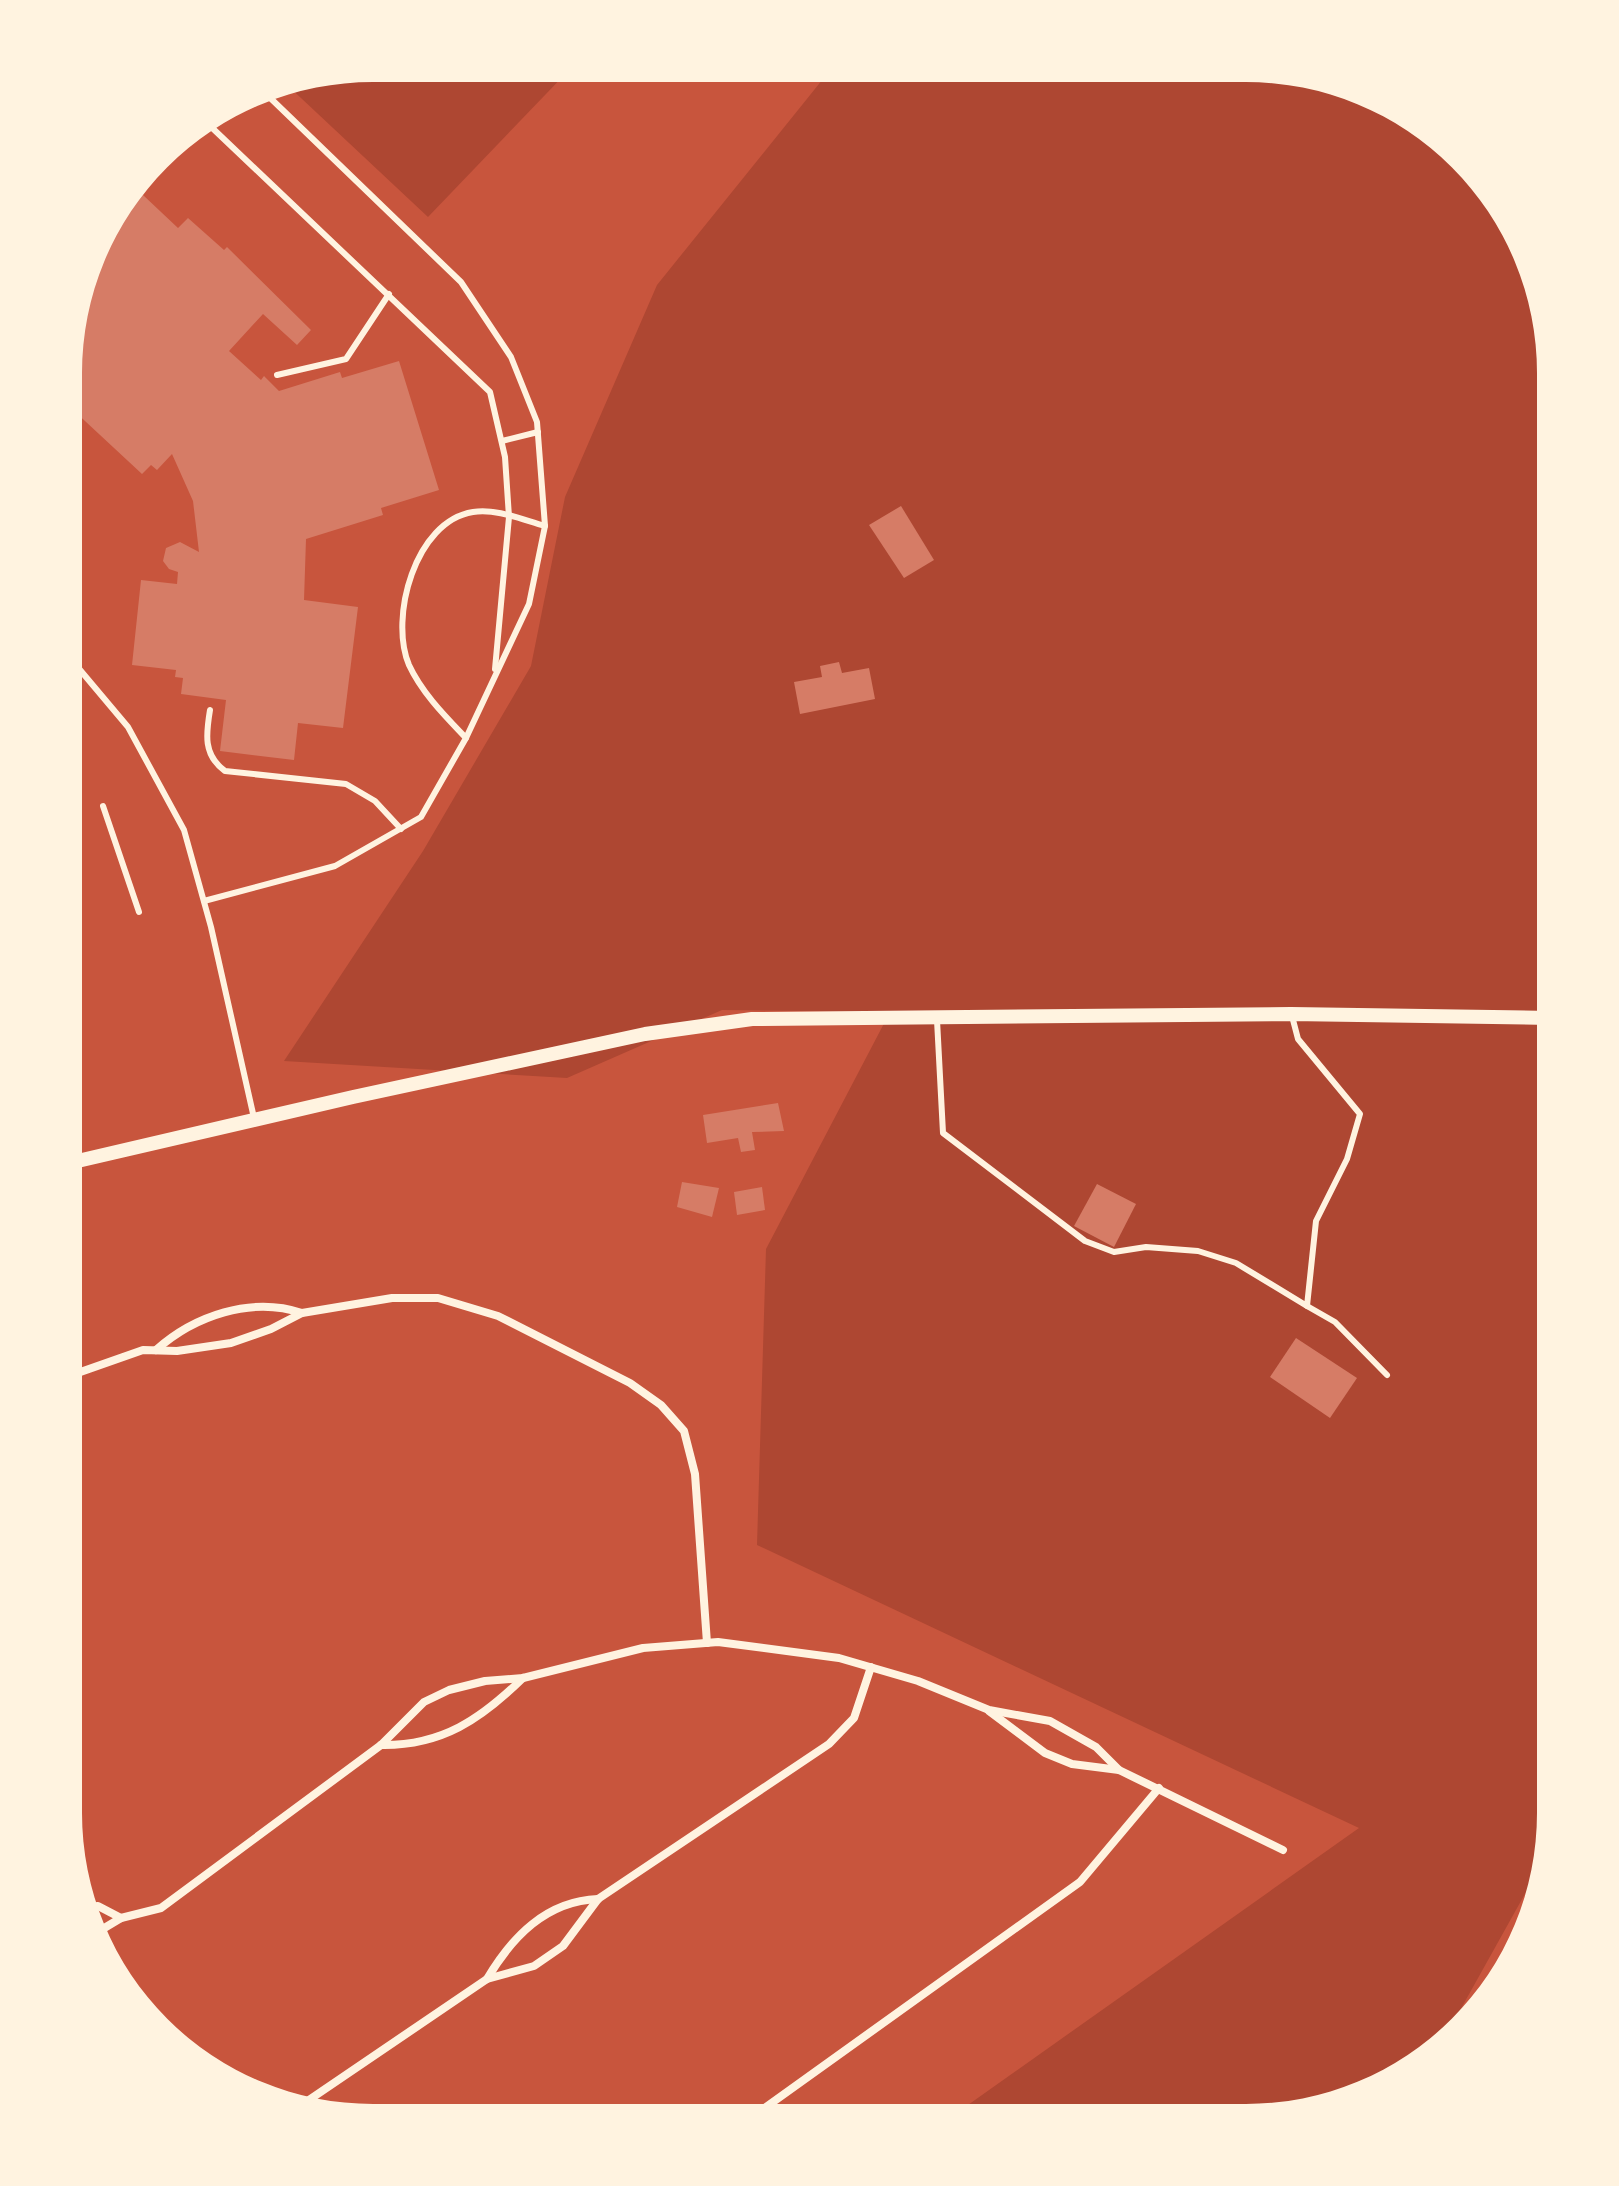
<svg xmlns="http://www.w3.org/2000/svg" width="1619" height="2186" font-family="'Source Sans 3',sans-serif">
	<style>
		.green { fill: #ae4732 }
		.building { fill: #d67c66 }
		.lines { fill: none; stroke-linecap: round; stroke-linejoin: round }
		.service { stroke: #fff3e0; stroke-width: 6 }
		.minor { stroke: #fff3e0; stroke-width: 8 }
		.tertiary { stroke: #fff3e0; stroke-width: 14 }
	</style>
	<rect width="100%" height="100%" fill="#c8553d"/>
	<g class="green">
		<path d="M 373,68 L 570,69 L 428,217 L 285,83 Z"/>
		<path d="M 831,69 L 1286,71 L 1416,120 L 1475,172 L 1519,238 L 1551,373 L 1550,1833 L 1545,1858 L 1439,2048 L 1381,2086 L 1246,2118 L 951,2117 L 1359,1828 L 757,1545 L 766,1249 L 890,1012 L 722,1010 L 567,1078 L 284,1061 L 423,851 L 531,666 L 565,497 L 657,285 Z"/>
	</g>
	<g class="building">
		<path d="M 138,185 L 145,187 L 143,195 L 178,228 L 188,218 L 224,250 L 227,247 L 311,330 L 297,345 L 263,314 L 229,351 L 261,380 L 264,376 L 279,391 L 340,372 L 342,378 L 399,361 L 439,490 L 381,508 L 383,515 L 306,539 L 304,600 L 358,607 L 343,728 L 298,723 L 294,760 L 220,751 L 226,700 L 181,694 L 183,678 L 175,677 L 176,670 L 132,665 L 141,580 L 177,584 L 178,572 L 169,569 L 163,561 L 166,548 L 180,542 L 199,552 L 193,501 L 172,454 L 157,470 L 151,465 L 142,474 L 71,408 L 71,372 L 77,365 L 71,362 L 71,333 L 109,221 Z"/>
		<path d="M 901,506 L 934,560 L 904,578 L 869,525 Z"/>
		<path d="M 839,662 L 842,673 L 869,668 L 875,699 L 800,714 L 794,682 L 822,677 L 820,666 Z"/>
		<path d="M 778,1103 L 784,1131 L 752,1132 L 755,1150 L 741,1152 L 738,1138 L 707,1143 L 703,1115 Z"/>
		<path d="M 682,1182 L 719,1188 L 712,1217 L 677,1207 Z"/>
		<path d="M 1097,1184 L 1136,1204 L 1114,1247 L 1074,1226 Z"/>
		<path d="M 762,1187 L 765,1210 L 737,1215 L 734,1192 Z"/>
		<path d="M 1296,1338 L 1357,1378 L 1330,1418 L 1270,1377 Z"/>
	</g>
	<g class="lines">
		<g class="service">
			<path d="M 207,123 L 490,392 L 505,457 L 509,517 L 495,669"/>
			<path d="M 277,375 L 346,359 L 389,294"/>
			<path d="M 502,441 L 538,432"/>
			<path d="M 70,585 L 77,567 L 79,531 L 70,520"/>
			<path d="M 70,658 L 128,727 L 184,830 L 211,927 L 254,1118"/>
			<path d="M 210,710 C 206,734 203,755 225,771 L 346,784 L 375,801 L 401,829"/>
			<path d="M 466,738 C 445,716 422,693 409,665 C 389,618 415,521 473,512 C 496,508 523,520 545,526"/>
			<path d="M 103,806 L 139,912"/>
			<path d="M 204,901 L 335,866 L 421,817 L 466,738 L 529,604 L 545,526 L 537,422 L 511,357 L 461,282 L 263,91"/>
			<path d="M 937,1020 L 943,1133 L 1085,1241 L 1114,1252 L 1146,1247 L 1198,1251 L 1236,1263 L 1307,1306 L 1316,1221 L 1347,1159 L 1360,1114 L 1298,1039 L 1292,1016"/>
			<path d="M 1307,1306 L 1335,1322 L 1387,1375"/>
		</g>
		<g class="minor">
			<path d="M 156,1350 C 194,1316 251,1296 302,1313"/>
			<path d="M 69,1376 L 143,1350 L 177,1351 L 231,1343 L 271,1329 L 302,1313 L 392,1298 L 438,1298 L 498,1316 L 630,1383 L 661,1405 L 684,1431 L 695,1474 L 707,1643"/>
			<path d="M 989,1711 L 1045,1753 L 1072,1764 L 1119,1770 L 1283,1850"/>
			<path d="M 381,1745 C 442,1746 481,1719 523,1678"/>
			<path d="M 90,1907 L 98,1906 L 121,1918"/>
			<path d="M 96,1933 L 121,1918 L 161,1908 L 381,1745 L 424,1702 L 449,1690 L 485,1681 L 523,1678 L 643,1648 L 718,1642 L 839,1658 L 918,1681 L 989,1710 L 1050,1721 L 1096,1747 L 1119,1770"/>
			<path d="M 487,1979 C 512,1937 546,1901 598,1899"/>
			<path d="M 303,2104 L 487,1979 L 534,1966 L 563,1946 L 598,1899 L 829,1744 L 854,1718 L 871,1667"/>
			<path d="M 752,2117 L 1080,1882 L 1159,1788"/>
		</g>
		<path class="tertiary" d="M 69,1163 L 353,1097 L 645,1034 L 752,1019 L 1291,1014 L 1551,1018"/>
	</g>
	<path d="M0 0H1619V2186H0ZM373 82H1246A291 291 0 0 1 1537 373V1813A291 291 0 0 1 1246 2104H373A291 291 0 0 1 82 1813V373A291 291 0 0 1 373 82Z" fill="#fff3e0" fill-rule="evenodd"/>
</svg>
